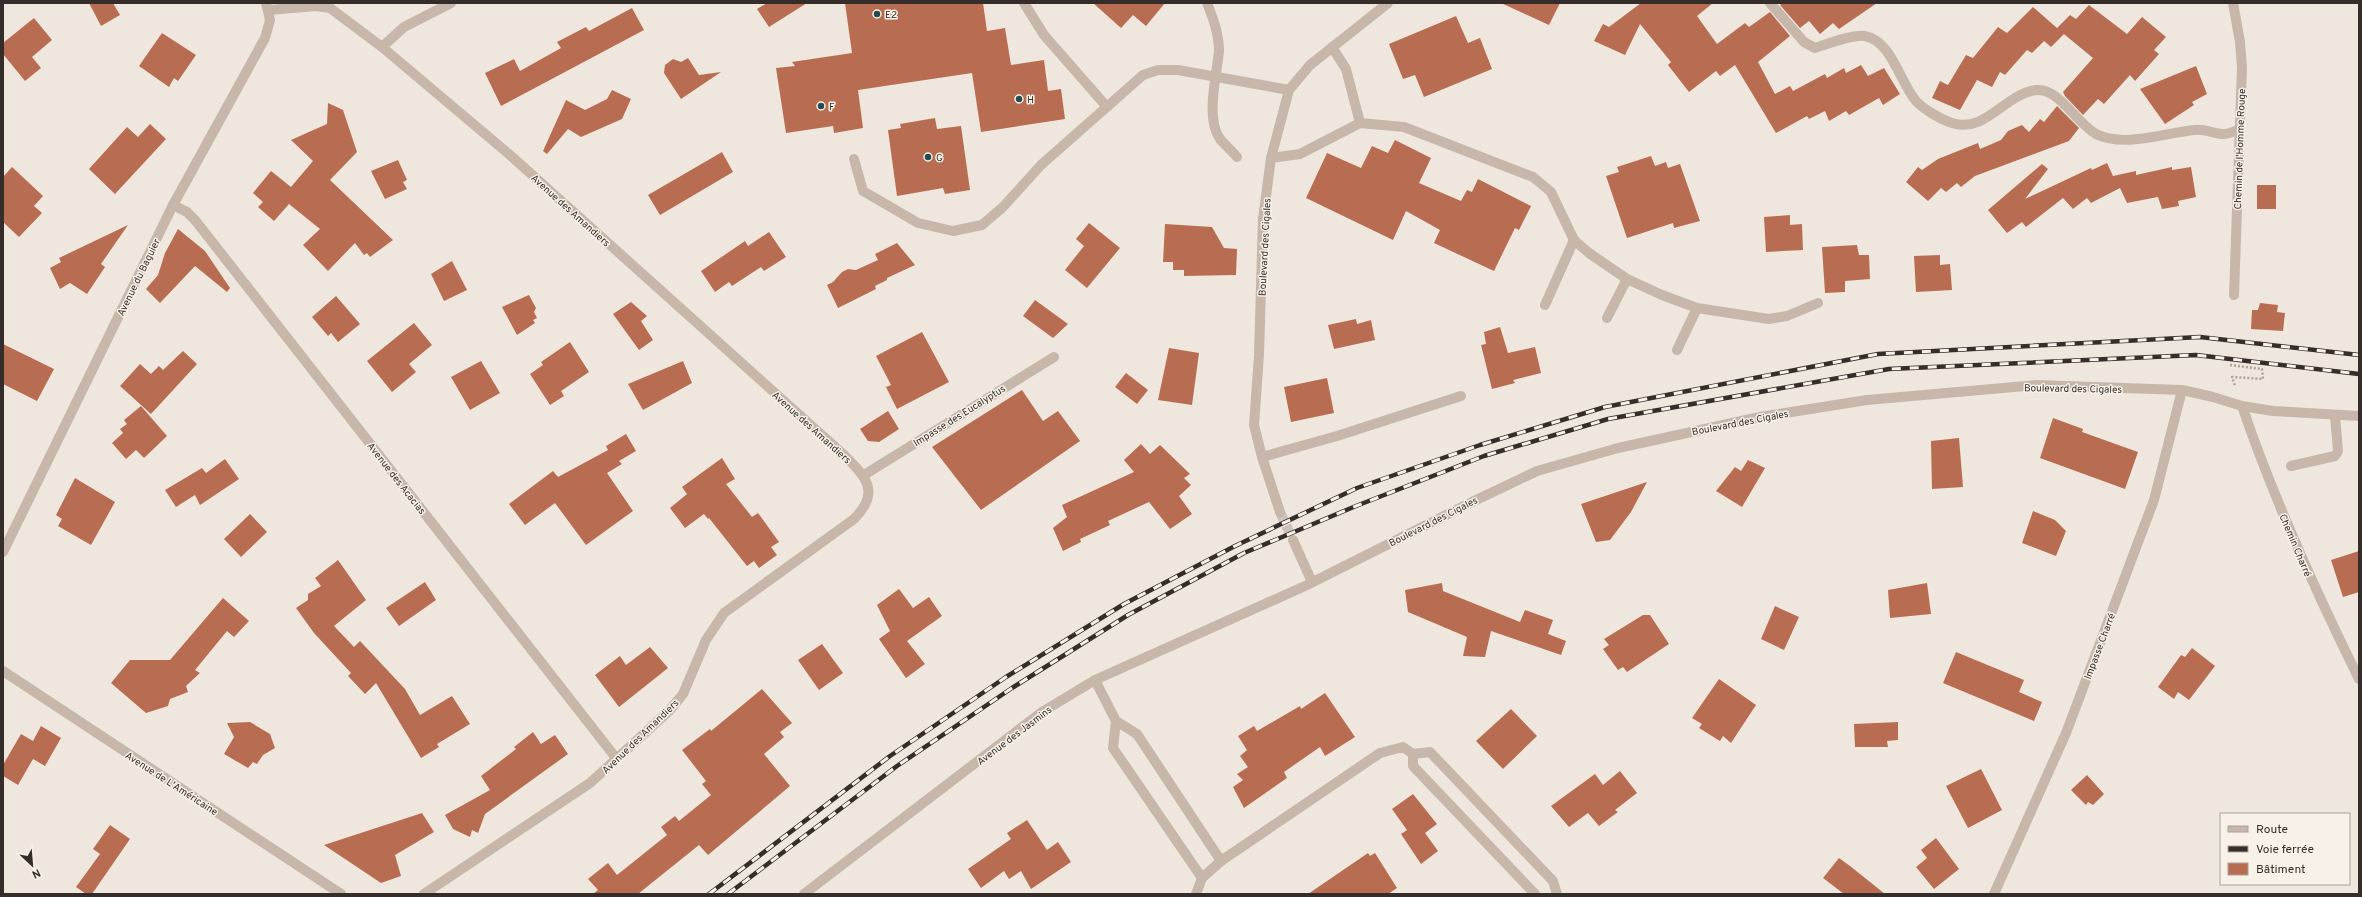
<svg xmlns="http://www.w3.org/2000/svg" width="2362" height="897" font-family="Overpass,sans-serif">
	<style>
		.building { fill: #b86d52 }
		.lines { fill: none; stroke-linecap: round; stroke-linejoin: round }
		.street-tunnel { stroke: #cac2b9; stroke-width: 10; stroke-dasharray: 10 5; stroke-linecap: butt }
		.path { stroke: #b1a294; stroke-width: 2.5; stroke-dasharray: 2 2; stroke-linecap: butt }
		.lane { stroke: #c6b7aa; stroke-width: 10 }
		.street { stroke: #c6b7aa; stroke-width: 10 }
		.rail-casing { stroke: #342d29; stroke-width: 4.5 }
		.rail { stroke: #f7f1e8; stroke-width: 3; stroke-dasharray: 9; stroke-linecap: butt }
		.poi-dot { fill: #234c51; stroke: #f7f1e8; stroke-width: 1.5 }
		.labels { text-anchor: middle; stroke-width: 3; stroke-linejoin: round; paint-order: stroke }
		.poi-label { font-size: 10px; fill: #342d29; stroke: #f7f1e8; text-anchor: start }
		.street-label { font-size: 10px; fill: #342d29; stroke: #f7f1e8 }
	</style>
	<rect width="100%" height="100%" fill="#efe7dd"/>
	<g class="building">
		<path d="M 89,3 L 113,3 L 120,15 L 101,26 Z"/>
		<path d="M 767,3 L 807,3 L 769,27 L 757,9 Z"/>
		<path d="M 845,3 L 983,3 L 987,31 L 1005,28 L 1011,65 L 1044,60 L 1048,91 L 1061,89 L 1065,119 L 981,132 L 972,73 L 858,90 L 863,128 L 834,133 L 833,126 L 786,133 L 776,68 L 795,66 L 792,62 L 852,53 Z"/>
		<path d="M 1093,3 L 1165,3 L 1146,26 L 1133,15 L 1121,28 Z"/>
		<path d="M 1501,3 L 1560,3 L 1549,25 Z"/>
		<path d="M 1641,3 L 1713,3 L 1697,16 L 1717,44 L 1745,23 L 1749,27 L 1770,12 L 1790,36 L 1758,62 L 1775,94 L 1790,86 L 1793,91 L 1825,74 L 1827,78 L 1844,68 L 1846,73 L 1861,65 L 1868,76 L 1884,68 L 1900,94 L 1883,105 L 1879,98 L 1849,115 L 1846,111 L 1829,121 L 1825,111 L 1809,119 L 1807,116 L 1776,133 L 1735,65 L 1720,76 L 1716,71 L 1689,92 L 1668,65 L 1671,62 L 1640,24 L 1625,55 L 1594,41 L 1603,24 L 1609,27 Z"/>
		<path d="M 1783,3 L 1877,3 L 1839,29 L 1833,23 L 1820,34 L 1809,21 L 1800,28 L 1780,5 Z"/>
		<path d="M 2089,5 L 2127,34 L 2142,17 L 2166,37 L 2154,50 L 2159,54 L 2135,81 L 2130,75 L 2104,104 L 2098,99 L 2083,115 L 2065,96 L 2063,92 L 2093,58 L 2059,30 L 2064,34 L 2051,47 L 2044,41 L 2032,53 L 2027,50 L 2005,75 L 2000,72 L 1992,87 L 1977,80 L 1960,110 L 1932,98 L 1940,81 L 1948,85 L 1966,55 L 1973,58 L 1998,27 L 2007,33 L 2033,7 L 2057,28 L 2070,15 L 2076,19 Z"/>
		<path d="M 632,8 L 644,30 L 501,106 L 485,73 L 514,59 L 520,71 L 561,48 L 557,42 L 586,27 L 589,31 Z"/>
		<path d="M 1456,16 L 1468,43 L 1480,38 L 1492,69 L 1424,97 L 1415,75 L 1403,79 L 1389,44 Z"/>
		<path d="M 34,18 L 52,40 L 32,57 L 41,68 L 25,81 L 3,54 L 3,43 Z"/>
		<path d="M 162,33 L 196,55 L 178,81 L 174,78 L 169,87 L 139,66 Z"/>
		<path d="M 688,58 L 699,75 L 721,72 L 681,99 L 664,73 L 665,65 L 673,59 L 681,62 Z"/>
		<path d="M 2196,66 L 2207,94 L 2192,102 L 2194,105 L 2165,124 L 2140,89 Z"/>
		<path d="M 612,90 L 631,99 L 622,119 L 581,137 L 568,129 L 547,154 L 543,151 L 566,100 L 585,110 L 607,99 Z"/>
		<path d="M 328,103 L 343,110 L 357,152 L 330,180 L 393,240 L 370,257 L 367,253 L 364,255 L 355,243 L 328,271 L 303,245 L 320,229 L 289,204 L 274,221 L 258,207 L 263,202 L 253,193 L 271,171 L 291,187 L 313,161 L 291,140 L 327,124 Z"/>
		<path d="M 2057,106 L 2079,128 L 2069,141 L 1975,176 L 1961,187 L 1957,183 L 1946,192 L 1941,188 L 1928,201 L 1906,182 L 1918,167 L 1922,170 L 1938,159 L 1978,143 L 1980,149 L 2001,140 L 2008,131 L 2022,125 L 2029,132 L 2040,119 L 2044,122 Z"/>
		<path d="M 935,118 L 937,129 L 961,126 L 970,190 L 945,194 L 943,188 L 897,196 L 888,130 L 901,128 L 900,124 Z"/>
		<path d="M 150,124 L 166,139 L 115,194 L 89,169 L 127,127 L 138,137 Z"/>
		<path d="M 1395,140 L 1431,158 L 1419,183 L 1461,201 L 1467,190 L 1472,192 L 1478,179 L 1531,206 L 1519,230 L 1515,228 L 1494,271 L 1434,243 L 1440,230 L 1406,211 L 1393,240 L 1306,198 L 1327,153 L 1361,168 L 1372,146 L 1388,153 Z"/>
		<path d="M 722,152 L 733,172 L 660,215 L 648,195 Z"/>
		<path d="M 1651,156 L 1655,166 L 1666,162 L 1668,168 L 1680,164 L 1700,221 L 1674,228 L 1673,223 L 1627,238 L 1606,176 L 1619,172 L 1617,167 Z"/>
		<path d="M 398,160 L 407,180 L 403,182 L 407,189 L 385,199 L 371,171 Z"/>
		<path d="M 2107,163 L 2113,176 L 2136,171 L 2136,175 L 2172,167 L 2172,170 L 2191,167 L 2196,197 L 2178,201 L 2179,206 L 2162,209 L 2158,197 L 2127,203 L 2120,188 L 2091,203 L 2087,198 L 2073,209 L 2063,198 L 2026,227 L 2022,222 L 2007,233 L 1988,210 L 2042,164 L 2048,169 L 2025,199 L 2091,168 L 2092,170 Z"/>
		<path d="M 12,167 L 43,196 L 34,206 L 42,213 L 19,237 L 3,222 L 3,177 Z"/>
		<rect x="2257" y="185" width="19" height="24"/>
		<path d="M 1790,215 L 1790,225 L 1802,224 L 1803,250 L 1766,252 L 1764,217 Z"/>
		<path d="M 1089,223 L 1120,248 L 1087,288 L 1065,270 L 1084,246 L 1076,239 Z"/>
		<path d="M 1165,224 L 1212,227 L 1224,248 L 1237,249 L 1236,275 L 1184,276 L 1184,270 L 1173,270 L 1173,262 L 1163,262 Z"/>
		<path d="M 128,225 L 101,264 L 105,267 L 87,294 L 70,283 L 60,289 L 50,268 L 61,262 L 59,258 Z"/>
		<path d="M 178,229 L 205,251 L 230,288 L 227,292 L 195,266 L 160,303 L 146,289 L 158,275 L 165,253 Z"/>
		<path d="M 769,232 L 786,257 L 764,271 L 761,267 L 732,286 L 729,282 L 715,292 L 701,271 L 745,241 L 748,246 Z"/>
		<path d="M 897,243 L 915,265 L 887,278 L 887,280 L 875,286 L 876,289 L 838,308 L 827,285 L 833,282 L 842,272 L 848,269 L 856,270 L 878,260 L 875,254 Z"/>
		<path d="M 1857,245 L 1859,255 L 1869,255 L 1870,279 L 1845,281 L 1845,292 L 1825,293 L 1822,247 Z"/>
		<path d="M 1940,255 L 1940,265 L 1950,264 L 1952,290 L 1916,292 L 1914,256 Z"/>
		<path d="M 452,261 L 467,290 L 444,301 L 431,274 Z"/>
		<path d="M 529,295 L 536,308 L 534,312 L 537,318 L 533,320 L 535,323 L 517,335 L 502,307 Z"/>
		<path d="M 336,296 L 360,324 L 338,342 L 331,333 L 328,336 L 312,317 Z"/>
		<path d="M 1035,300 L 1068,324 L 1053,338 L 1023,316 Z"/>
		<path d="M 631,302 L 647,316 L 641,321 L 653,340 L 639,350 L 613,314 Z"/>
		<path d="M 2260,303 L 2278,305 L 2277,312 L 2285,313 L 2283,331 L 2251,329 L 2252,310 L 2258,310 Z"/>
		<path d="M 1356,319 L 1357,324 L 1371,320 L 1375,340 L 1334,349 L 1328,325 Z"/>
		<path d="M 414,323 L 432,345 L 409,364 L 416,372 L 392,392 L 367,361 Z"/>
		<path d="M 1500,327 L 1508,353 L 1535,347 L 1541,373 L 1513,380 L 1515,383 L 1492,389 L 1481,345 L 1486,344 L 1484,332 Z"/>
		<path d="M 922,332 L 949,382 L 897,409 L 886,387 L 891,385 L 876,356 Z"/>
		<path d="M 570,342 L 589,372 L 561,391 L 564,396 L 550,405 L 530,374 L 543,365 L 541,362 Z"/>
		<path d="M 3,344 L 54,369 L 37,401 L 3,384 Z"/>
		<path d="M 1169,348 L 1199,353 L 1192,405 L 1158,400 Z"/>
		<path d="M 183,351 L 197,364 L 151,414 L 120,386 L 140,364 L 151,374 L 159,366 L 163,370 Z"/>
		<path d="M 481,361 L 500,393 L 470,410 L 451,377 Z"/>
		<path d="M 683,361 L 692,383 L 643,410 L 628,384 Z"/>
		<path d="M 1126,373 L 1148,390 L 1137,404 L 1115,387 Z"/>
		<path d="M 1327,378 L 1334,413 L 1291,422 L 1284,387 Z"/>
		<path d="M 1022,390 L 1043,421 L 1058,411 L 1080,441 L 981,510 L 932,447 Z"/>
		<path d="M 141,406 L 167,436 L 144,458 L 136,450 L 126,459 L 112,443 L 123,433 L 120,429 L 127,424 L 124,420 Z"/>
		<path d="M 888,411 L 899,429 L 879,442 L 868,441 L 860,429 Z"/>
		<path d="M 2053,418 L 2083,429 L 2082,432 L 2138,452 L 2125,489 L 2040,458 Z"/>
		<path d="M 626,434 L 636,451 L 619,461 L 622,464 L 607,473 L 633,511 L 586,545 L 555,503 L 525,525 L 509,504 L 553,471 L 558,477 L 608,450 L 606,446 Z"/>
		<path d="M 1959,438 L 1963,487 L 1932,489 L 1931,441 Z"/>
		<path d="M 1141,444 L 1150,454 L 1160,445 L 1190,474 L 1184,478 L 1191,485 L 1179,496 L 1192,514 L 1170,529 L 1149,502 L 1108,521 L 1110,525 L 1080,539 L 1081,542 L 1063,551 L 1053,528 L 1067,517 L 1062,505 L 1134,472 L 1124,460 Z"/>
		<path d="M 722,458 L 735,479 L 726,484 L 752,517 L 758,513 L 779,542 L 771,547 L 777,555 L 759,568 L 754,561 L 747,566 L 709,518 L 708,519 L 704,514 L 685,528 L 670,508 L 687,494 L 682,487 Z"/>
		<path d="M 225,459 L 239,479 L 200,505 L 195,495 L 176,507 L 165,490 L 202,468 L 206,473 Z"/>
		<path d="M 1748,460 L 1765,468 L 1742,507 L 1716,491 L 1735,467 L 1741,471 Z"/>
		<path d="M 75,478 L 115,502 L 91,545 L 58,526 L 62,519 L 56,515 Z"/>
		<path d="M 1647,482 L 1631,512 L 1610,540 L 1596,542 L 1581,504 Z"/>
		<path d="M 2033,511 L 2055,520 L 2066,531 L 2056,556 L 2022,543 Z"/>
		<path d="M 250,514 L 267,532 L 241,557 L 224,539 Z"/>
		<path d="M 2359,551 L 2359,592 L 2343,597 L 2331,560 Z"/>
		<path d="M 338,560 L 366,600 L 334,626 L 354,647 L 360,641 L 405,689 L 420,715 L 452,696 L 470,724 L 437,744 L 439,747 L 421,758 L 376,683 L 365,694 L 348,676 L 351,673 L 314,633 L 296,608 L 308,600 L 308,594 L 321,586 L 315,578 Z"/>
		<path d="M 425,582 L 436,600 L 399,626 L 386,608 Z"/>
		<path d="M 1442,583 L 1443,591 L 1520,622 L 1525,610 L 1553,620 L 1548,634 L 1566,641 L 1561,655 L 1491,631 L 1485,657 L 1463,656 L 1467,637 L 1408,612 L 1405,590 Z"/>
		<path d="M 1927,583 L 1931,614 L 1890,618 L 1888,590 Z"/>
		<path d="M 899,589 L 913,608 L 929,597 L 942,616 L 907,641 L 925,664 L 906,678 L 879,639 L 890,631 L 877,605 Z"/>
		<path d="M 223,598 L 249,621 L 234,637 L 227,631 L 195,670 L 200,673 L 186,686 L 188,692 L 170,699 L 168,706 L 146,713 L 111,683 L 130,660 L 170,660 Z"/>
		<path d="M 1775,606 L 1799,617 L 1784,650 L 1761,639 Z"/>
		<path d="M 1643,615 L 1650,615 L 1669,644 L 1627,672 L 1623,667 L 1618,670 L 1603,649 L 1609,645 L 1604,639 Z"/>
		<path d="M 822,644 L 843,673 L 819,690 L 798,660 Z"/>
		<path d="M 650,647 L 668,668 L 619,707 L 595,675 L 620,656 L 626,665 Z"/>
		<path d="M 2192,648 L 2215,666 L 2189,700 L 2178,692 L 2174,699 L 2158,687 L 2181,655 L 2185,657 Z"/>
		<path d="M 1956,652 L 2024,680 L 2019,692 L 2042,702 L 2034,721 L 1943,683 Z"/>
		<path d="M 1719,679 L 1756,705 L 1731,743 L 1723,736 L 1720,741 L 1699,728 L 1702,724 L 1692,718 Z"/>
		<path d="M 762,689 L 792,723 L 780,732 L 784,737 L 764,754 L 790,786 L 708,855 L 699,845 L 638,894 L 593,894 L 598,890 L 588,879 L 608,863 L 617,875 L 667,835 L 661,827 L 675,816 L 679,821 L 711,795 L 702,784 L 706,781 L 682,750 L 710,729 L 711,731 Z"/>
		<path d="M 1325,693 L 1355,737 L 1325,756 L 1320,747 L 1284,772 L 1287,778 L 1244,808 L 1233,787 L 1243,780 L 1237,774 L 1248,767 L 1240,756 L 1247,750 L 1238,736 L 1254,726 L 1257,731 L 1300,706 L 1301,709 Z"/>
		<path d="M 1511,709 L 1537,736 L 1503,769 L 1476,741 Z"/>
		<path d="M 250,722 L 270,734 L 275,748 L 263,755 L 257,764 L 253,762 L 248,768 L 224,754 L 234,737 L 227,723 Z"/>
		<path d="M 1898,722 L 1898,740 L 1887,741 L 1888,747 L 1855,747 L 1854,724 Z"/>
		<path d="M 41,726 L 61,738 L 45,766 L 33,759 L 18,785 L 3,776 L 3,765 L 21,734 L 33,741 Z"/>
		<path d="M 533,732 L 541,744 L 555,735 L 568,754 L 485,814 L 478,833 L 472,830 L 470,837 L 453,829 L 445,815 L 490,790 L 481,776 L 516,749 L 514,747 Z"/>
		<path d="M 1981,769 L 2002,810 L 1968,828 L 1946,786 Z"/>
		<path d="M 1620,771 L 1637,793 L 1615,810 L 1618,812 L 1599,826 L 1588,813 L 1569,827 L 1551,806 L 1595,774 L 1603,785 Z"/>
		<path d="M 2087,775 L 2104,794 L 2093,805 L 2088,802 L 2086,805 L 2071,790 Z"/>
		<path d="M 1413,794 L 1437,824 L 1425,833 L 1438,851 L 1421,864 L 1401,834 L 1407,830 L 1392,809 Z"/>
		<path d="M 422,813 L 434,832 L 395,855 L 401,876 L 381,883 L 324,845 Z"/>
		<path d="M 1027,820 L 1047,850 L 1058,842 L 1071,862 L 1031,889 L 1021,871 L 1009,879 L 1004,871 L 981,888 L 968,869 L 1011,839 L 1007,833 Z"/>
		<path d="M 110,825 L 130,839 L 92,894 L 86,894 L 76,887 L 100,854 L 93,849 Z"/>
		<path d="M 1936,838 L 1959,869 L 1934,889 L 1916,867 L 1927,858 L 1921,850 Z"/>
		<path d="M 1368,853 L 1370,856 L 1375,853 L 1397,888 L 1388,894 L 1308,894 Z"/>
		<path d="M 1839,858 L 1850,866 L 1885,894 L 1844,894 L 1823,878 Z"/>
	</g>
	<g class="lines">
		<path class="street-tunnel" d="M 1280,512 L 1293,540"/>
		<path class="path" d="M 2230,365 L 2262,369 L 2263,379 L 2232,377 L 2235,386"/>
		<g class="lane">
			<path d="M 1024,3 L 1044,35 L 1107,107"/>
			<path d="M 1207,3 C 1213,18 1219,34 1219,51 C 1217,74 1205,118 1220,139 C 1225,145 1232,151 1237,157"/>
			<path d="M 1770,3 L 1804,42 L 1815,48 C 1827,44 1853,34 1865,36 C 1892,41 1900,83 1916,101 C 1923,109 1942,120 1952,123 C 1986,134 2005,93 2037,90 C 2059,88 2077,124 2096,134 C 2124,148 2165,133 2194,130 C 2204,128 2214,134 2224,134 C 2229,134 2234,131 2239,130"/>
			<path d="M 1332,47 L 1346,69 L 1360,123"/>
			<path d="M 1271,158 L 1300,154 L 1360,123 L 1404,127 L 1533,177 L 1551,192 L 1574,240 L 1589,253 L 1627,279 L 1662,295 L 1697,308 L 1769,319 L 1787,316 L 1818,303"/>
			<path d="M 854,159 L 863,191 L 918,223 L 953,231 L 982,225 L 1003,207 L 1041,165 L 1143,75 L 1158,70 L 1178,70 L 1289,90"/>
			<path d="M 1545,305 L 1574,240"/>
			<path d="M 1607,318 L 1627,279"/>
			<path d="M 1677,350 L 1697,308"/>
			<path d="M 2242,406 L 2273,411 L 2359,416"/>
			<path d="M 1262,457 L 1337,436 L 1461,396"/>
			<path d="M 2291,466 L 2335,456 L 2338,451 L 2335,415"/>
			<path d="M 1095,680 L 1116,721 L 1137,734 L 1221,861"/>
			<path d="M 1116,721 L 1113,748 L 1202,878"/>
			<path d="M 1413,754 L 1413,766 L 1535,894"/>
			<path d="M 1196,894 L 1202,878 L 1221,861 L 1380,753 L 1403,747 L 1413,754 L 1430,752 L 1553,881 L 1557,894"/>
		</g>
		<g class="street">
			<path d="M 2233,3 L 2240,42 L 2242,67 L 2234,295"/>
			<path d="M 269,10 L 316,6 L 330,8 L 382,47 L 510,155 L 844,455 C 866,477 881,492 854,519 L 724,613 L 706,640 L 683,694 L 669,711 L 590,783 L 424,894"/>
			<path d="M 382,47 L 404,27 L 451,3"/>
			<path d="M 173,205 L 187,212 L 195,220 L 616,758"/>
			<path d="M 864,475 L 1054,357"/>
			<path d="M 1280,512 L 1262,457 L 1254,425 L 1259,355 L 1263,219 L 1271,158 L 1289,90 L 1310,65 L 1388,3"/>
			<path d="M 1293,540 L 1312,582"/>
			<path d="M 3,552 L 173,205 L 265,38 L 270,20 L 266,3"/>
			<path d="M 3,671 L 341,894"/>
			<path d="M 804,894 L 1042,712 L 1095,680 L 1305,586 L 1472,502 L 1537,471 L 1618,448 L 1760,417 L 1867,400 L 2037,385 L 2182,390 L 2213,397 L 2242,406 C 2274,500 2315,590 2359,679"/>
			<path d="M 1994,894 L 2066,733 L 2154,500 L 2182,390"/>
		</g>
		<defs>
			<g id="rail">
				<path d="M 709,894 L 890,756 L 1006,677 L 1124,604 L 1235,546 L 1357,488 L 1480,445 L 1605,407 L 1878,354 L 2200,337 L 2359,355"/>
				<path d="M 728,894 L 897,766 L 1012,688 L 1128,615 L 1244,553 L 1356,506 L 1484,456 L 1608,419 L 1889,369 L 2196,355 L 2359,374"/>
			</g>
		</defs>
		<use href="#rail" class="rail-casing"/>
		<use href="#rail" class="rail"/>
	</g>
	<g class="poi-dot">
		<circle cx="877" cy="14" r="4"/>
		<circle cx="1019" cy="99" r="4"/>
		<circle cx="821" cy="106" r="4"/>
		<circle cx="928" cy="157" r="4"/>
	</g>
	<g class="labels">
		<g class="poi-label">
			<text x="885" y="18">E2</text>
			<text x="1027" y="103">H</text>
			<text x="829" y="110">F</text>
			<text x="936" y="161">G</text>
		</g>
		<g class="street-label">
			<text transform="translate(2239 149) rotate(-88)" y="4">Chemin de l'Homme Rouge</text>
			<text transform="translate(571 210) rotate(42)" y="4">Avenue des Amandiers</text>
			<text transform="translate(1264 247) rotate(-87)" y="4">Boulevard des Cigales</text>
			<text transform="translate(138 277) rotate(-64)" y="4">Avenue du Baguier</text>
			<text transform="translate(2073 388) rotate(1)" y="4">Boulevard des Cigales</text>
			<text transform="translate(959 415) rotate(-32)" y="4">Impasse des Eucalyptus</text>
			<text transform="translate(1740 422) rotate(-11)" y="4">Boulevard des Cigales</text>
			<text transform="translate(812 427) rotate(42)" y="4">Avenue des Amandiers</text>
			<text transform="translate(397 478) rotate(52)" y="4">Avenue des Acacias</text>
			<text transform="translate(1433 521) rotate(-27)" y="4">Boulevard des Cigales</text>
			<text transform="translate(2296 545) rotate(67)" y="4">Chemin Charré</text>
			<text transform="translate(2099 646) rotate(-69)" y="4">Impasse Charré</text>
			<text transform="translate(1014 735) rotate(-37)" y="4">Avenue des Jasmins</text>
			<text transform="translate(640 736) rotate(-44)" y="4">Avenue des Amandiers</text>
			<text transform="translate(172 783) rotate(33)" y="4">Avenue de L'Américaine</text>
		</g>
	</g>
	<rect width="2362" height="897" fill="none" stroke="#342d29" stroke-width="8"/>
	<rect x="2220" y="813" width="130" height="72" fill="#f7f1e8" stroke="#a9a39c"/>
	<rect x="2228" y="826" width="20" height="6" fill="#c6b7aa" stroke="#a9a39c"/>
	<text x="2256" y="833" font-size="12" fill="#342d29">Route</text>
	<rect x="2228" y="846" width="20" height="6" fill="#342d29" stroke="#a9a39c"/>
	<text x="2256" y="853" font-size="12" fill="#342d29">Voie ferrée</text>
	<rect x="2228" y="863" width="20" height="12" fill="#b86d52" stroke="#a9a39c"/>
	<text x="2256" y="873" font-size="12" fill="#342d29">Bâtiment</text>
	<g transform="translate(32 865) rotate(154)" stroke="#f7f1e8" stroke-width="3" paint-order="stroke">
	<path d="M0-3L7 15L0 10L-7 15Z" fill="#342d29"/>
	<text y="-6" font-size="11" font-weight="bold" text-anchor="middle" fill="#342d29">N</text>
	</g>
</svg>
